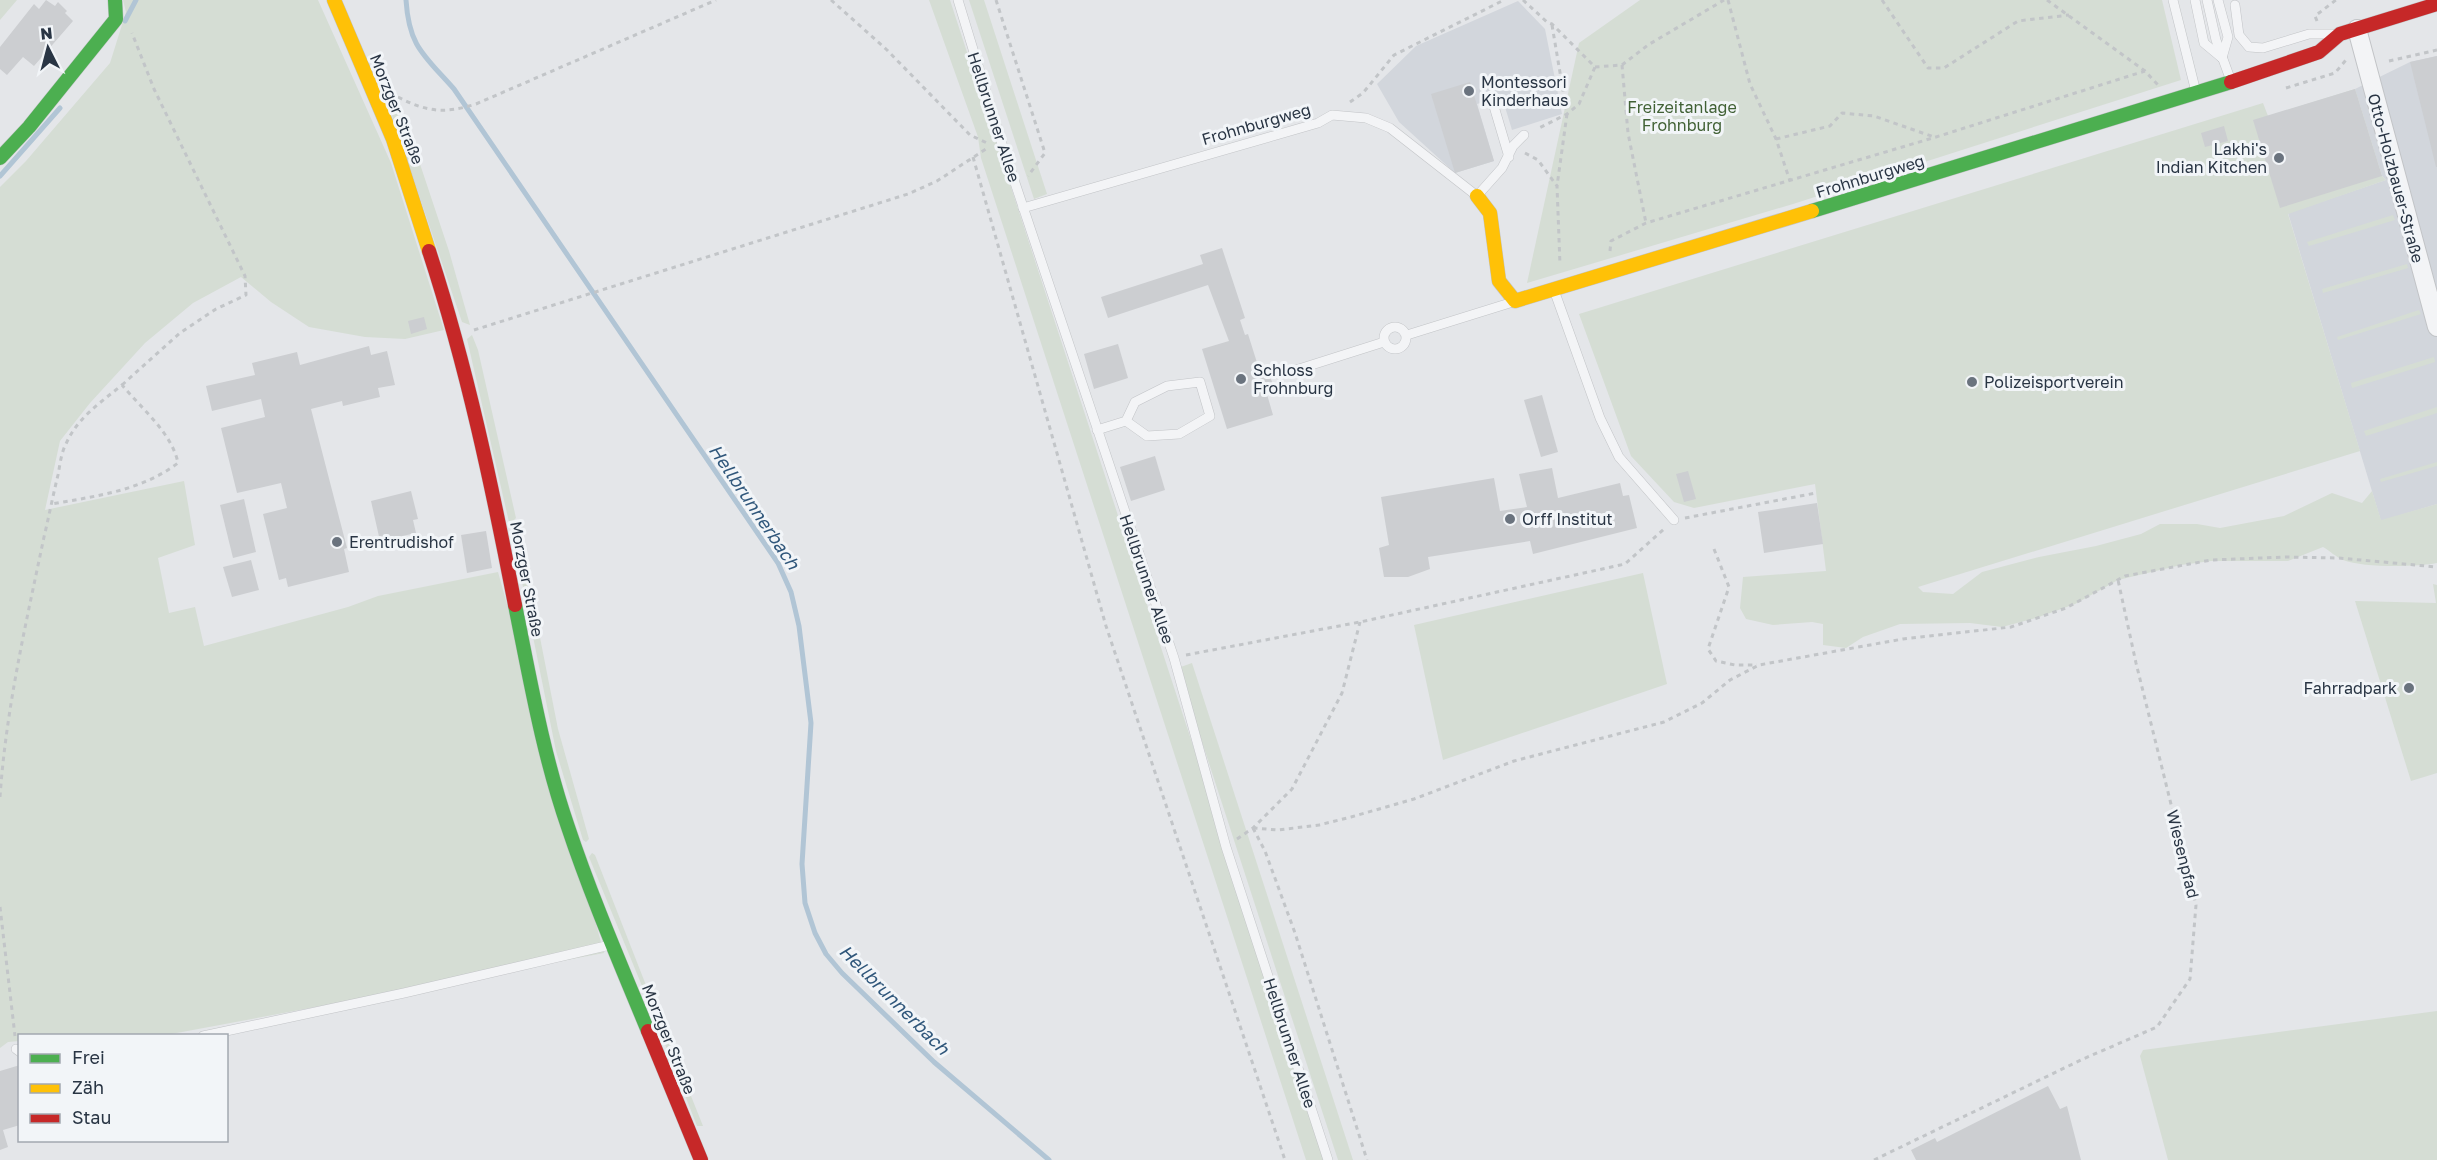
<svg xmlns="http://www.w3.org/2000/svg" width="2437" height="1160" font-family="'Golos Text',sans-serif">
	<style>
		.built { fill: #d2d6dc }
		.green { fill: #d5ddd4 }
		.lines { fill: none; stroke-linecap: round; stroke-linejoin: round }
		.stream { stroke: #b1c5d5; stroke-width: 5 }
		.building { fill: #ccced1 }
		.lane-casing { stroke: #c2c4c7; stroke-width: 10 }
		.street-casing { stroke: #c2c4c7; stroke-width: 20 }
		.fast-casing { stroke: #c2c4c7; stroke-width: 15 }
		.slow-casing { stroke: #c2c4c7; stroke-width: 15 }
		.jam-casing { stroke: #c2c4c7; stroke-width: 15 }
		.path { stroke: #c2c5c8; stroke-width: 3; stroke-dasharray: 4.5 4.5; stroke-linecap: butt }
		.lane { stroke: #f3f4f6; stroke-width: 9 }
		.street { stroke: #f3f4f6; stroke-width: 18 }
		.fast { stroke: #4caf50; stroke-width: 14 }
		.slow { stroke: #ffc107; stroke-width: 14 }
		.jam { stroke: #c62828; stroke-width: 14 }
		.poi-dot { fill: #6a737e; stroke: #f2f5f8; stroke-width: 2 }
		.labels { text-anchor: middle; stroke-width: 6; stroke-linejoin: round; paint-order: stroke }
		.poi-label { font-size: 16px; fill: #293544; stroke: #f2f5f8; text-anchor: start }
		.park-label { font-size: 16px; fill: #416135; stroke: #f2f5f8 }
		.street-label { font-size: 16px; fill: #293544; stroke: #f2f5f8 }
		.water-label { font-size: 18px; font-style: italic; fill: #30577b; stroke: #f2f5f8 }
	</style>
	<rect width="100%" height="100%" fill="#e4e6e9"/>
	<g class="built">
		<path d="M 1518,1 L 1545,29 L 1562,114 L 1512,130 L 1502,97 L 1477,104 L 1494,161 L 1455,173 L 1399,122 L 1377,84 L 1416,46 Z"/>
		<path d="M 2437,56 L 2437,504 L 2381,521 L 2288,213 L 2386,180 L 2382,176 L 2355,89 L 2410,62 Z"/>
	</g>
	<g class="green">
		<path d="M 0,0 L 17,0 L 0,20 Z"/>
		<path d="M 123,0 L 318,0 L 391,163 L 444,330 L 405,339 L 365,337 L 309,327 L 271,302 L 241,277 L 193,303 L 145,343 L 90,403 L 60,441 L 45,510 L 184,481 L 195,545 L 158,558 L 169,613 L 195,607 L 204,646 L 348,607 L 378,596 L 498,572 L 604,953 L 166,1035 L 20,1036 L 19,1041 L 8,1042 L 0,1048 L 0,187 L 26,161 L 110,63 L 126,12 Z"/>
		<path d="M 929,0 L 950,0 L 1328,1160 L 1306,1160 L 981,158 L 978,137 Z"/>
		<path d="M 969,0 L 984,0 L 1047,194 L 1034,199 Z"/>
		<path d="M 1640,0 L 2162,0 L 2181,80 L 1793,204 L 1527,283 L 1579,43 Z"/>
		<path d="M 381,83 L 392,94 L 421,167 L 449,251 L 470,325 L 462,322 Z"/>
		<path d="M 2355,89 L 2382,176 L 2386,180 L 2288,214 L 2360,451 L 1918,587 L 1923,592 L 1953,594 L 1982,572 L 2039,557 L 2096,546 L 2141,534 L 2160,524 L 2197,524 L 2220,528 L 2284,516 L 2332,493 L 2362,503 L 2372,491 L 2381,520 L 2437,504 L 2437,563 C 2415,567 2364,568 2343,560 C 2336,557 2330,551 2323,547 L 2288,561 L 2211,561 L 2181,565 L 2118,580 L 2075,604 L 2036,618 L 2002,627 L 1970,623 L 1900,624 L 1863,637 L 1846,648 L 1823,645 L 1823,624 L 1812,622 L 1773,625 L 1746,619 L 1740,608 L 1743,577 L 1826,571 L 1815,484 L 1694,508 L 1674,502 L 1631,456 L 1579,314 L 2263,103 L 2268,116 Z"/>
		<path d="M 2393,215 L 2395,220 L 2309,246 L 2307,242 Z"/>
		<path d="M 2407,264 L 2408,268 L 2323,293 L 2322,289 Z"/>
		<path d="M 2419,310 L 2421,314 L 2338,340 L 2337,337 Z"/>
		<path d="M 472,335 L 478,350 L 516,518 L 512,522 L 509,522 L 467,339 Z"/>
		<path d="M 2434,357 L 2435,362 L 2352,388 L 2351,383 Z"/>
		<path d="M 2437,407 L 2437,413 L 2366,436 L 2364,431 Z"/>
		<path d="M 2437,462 L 2437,466 L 2381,482 L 2380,479 Z"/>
		<path d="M 517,535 L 520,536 L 558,729 L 589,839 L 586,842 L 583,840 L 556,751 L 513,537 Z"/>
		<path d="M 1643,573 L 1667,684 L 1443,760 L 1414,625 Z"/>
		<path d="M 2433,584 L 2437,585 L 2437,773 L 2411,781 L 2355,601 L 2436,603 Z"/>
		<path d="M 1192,663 L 1353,1160 L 1338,1160 L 1178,668 Z"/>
		<path d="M 592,853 L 595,855 L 651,998 L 649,1003 L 589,857 Z"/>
		<path d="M 2437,1011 L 2437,1160 L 2168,1160 L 2140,1056 L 2143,1050 Z"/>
		<path d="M 654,1016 L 659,1016 L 703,1126 L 697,1126 Z"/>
	</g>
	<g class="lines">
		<g class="stream">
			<path d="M 406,0 C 409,47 424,55 454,89 L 778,563 L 791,592 L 799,626 L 811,723 L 802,864 L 805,903 L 815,933 L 826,954 L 842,973 L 934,1062 L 1049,1160"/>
			<path d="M 125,21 L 136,0"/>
			<path d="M 0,176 L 60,108"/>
		</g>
	</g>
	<g class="building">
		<path d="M 46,0 L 55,6 L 58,2 L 67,11 L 65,13 L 73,21 L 34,66 L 23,57 L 7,75 L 0,69 L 0,47 L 34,4 L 39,9 Z"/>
		<path d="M 2437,56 L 2437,167 L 2436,167 L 2410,62 Z"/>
		<path d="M 1470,82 L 1494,161 L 1455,173 L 1431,94 Z"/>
		<path d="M 2355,89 L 2382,176 L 2280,208 L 2253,120 Z"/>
		<path d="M 2224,126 L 2228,141 L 2205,147 L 2201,133 Z"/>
		<path d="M 1222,248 L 1245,318 L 1240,320 L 1245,335 L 1248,334 L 1259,369 L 1267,367 L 1274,388 L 1266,391 L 1273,415 L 1227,429 L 1202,349 L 1229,341 L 1208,285 L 1108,318 L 1101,297 L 1203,264 L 1200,255 Z"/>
		<path d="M 424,317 L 427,329 L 411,334 L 408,321 Z"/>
		<path d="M 1118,344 L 1128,378 L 1094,389 L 1084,354 Z"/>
		<path d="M 369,346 L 371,355 L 387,351 L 395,385 L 378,388 L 380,397 L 343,406 L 342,401 L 311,409 L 347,548 L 344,549 L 349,572 L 288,587 L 286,578 L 279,580 L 263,514 L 287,508 L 281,483 L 237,493 L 221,428 L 265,417 L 261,399 L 212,411 L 206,386 L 255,375 L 252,363 L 297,352 L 300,365 Z"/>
		<path d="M 1542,395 L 1558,452 L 1541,457 L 1524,400 Z"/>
		<path d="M 1155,456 L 1165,490 L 1131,501 L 1120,467 Z"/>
		<path d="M 1552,468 L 1558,498 L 1620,483 L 1623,496 L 1629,495 L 1637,528 L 1533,554 L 1530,541 L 1428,557 L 1430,569 L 1408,577 L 1384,577 L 1379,548 L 1389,545 L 1381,497 L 1494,478 L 1500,511 L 1527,507 L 1519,474 Z"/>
		<path d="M 1688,471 L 1696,499 L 1684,502 L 1676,474 Z"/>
		<path d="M 411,491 L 418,519 L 413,520 L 416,533 L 380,541 L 371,501 Z"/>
		<path d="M 244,499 L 256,552 L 233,558 L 220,505 Z"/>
		<path d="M 1817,503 L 1823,544 L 1764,553 L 1758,512 Z"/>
		<path d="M 486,531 L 492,568 L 467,573 L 461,535 Z"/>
		<path d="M 251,560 L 259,590 L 232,597 L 223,567 Z"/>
		<path d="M 20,1065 L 20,1125 L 3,1130 L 8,1147 L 0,1150 L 0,1071 Z"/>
		<path d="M 2048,1086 L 2060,1109 L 2067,1106 L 2081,1160 L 1916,1160 L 1911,1150 L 1935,1138 L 1937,1142 Z"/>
	</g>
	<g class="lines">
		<defs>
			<g id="lane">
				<path d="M 958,0 L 1001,141 L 1174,658 L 1226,847 L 1328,1160"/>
				<path d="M 2173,0 L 2196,92"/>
				<path d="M 2195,0 L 2204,43 L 2222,58"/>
				<path d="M 2207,0 L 2216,40 L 2231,81"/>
				<path d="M 2218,0 L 2228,37 L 2222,58"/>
				<path d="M 2235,5 L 2239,35 L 2249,47 L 2263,48 L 2309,34 L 2332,34"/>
				<path d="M 1493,103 L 1509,157"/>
				<path d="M 1023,208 L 1318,123 L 1332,115 L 1366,118 L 1390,128 L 1477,196 L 1502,168 L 1513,146 L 1524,135"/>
				<path d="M 1554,290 L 1600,418 L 1619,457 L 1674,520"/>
				<circle cx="1395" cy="338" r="11"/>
				<path d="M 1407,335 L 1513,302"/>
				<path d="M 1280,375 L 1384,342"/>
				<path d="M 1097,430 L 1126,421 L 1147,436 L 1179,434 L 1210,416 L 1200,382 L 1167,386 L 1135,402 L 1126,421"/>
				<path d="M 203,1036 L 404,993 L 610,945"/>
				<path d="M 16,1049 L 20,1052"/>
			</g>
			<path id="street" d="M 2357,29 L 2437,327"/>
			<g id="fast">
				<path d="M 0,158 L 29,127 L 116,19 L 115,0"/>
				<path d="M 1812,211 L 2231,82"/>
				<path d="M 515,605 C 530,679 543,755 568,827 C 591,896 620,963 648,1031"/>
			</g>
			<g id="slow">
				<path d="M 334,0 L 393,139 L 429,251"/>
				<path d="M 1477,196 L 1490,213 L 1499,281 L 1515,301 L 1812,211"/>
			</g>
			<g id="jam">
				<path d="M 2231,82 L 2319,52 L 2340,34 L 2437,4"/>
				<path d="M 429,251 C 467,367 492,486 515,605"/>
				<path d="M 648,1031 L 701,1160"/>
			</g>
		</defs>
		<use href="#lane" class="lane-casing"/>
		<use href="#street" class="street-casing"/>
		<use href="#fast" class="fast-casing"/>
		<use href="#slow" class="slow-casing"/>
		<use href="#jam" class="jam-casing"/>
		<g class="path">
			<path d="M 831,0 L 887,50 L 970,135 L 987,143"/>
			<path d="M 996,0 L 1045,153 L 1028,176"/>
			<path d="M 1523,0 L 1547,22 L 1552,24 L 1595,67 L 1579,104 L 1567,114 L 1537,129"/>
			<path d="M 1728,0 L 1750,84 L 1776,139 L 1790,181"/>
			<path d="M 1882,0 L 1928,68 L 1944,68 L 2018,21 L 2069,15"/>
			<path d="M 2047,0 L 2145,71"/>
			<path d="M 2317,21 L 2315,16 L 2336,0"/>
			<path d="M 1552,25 L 1567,114 L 1557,186"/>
			<path d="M 2389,61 L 2437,50"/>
			<path d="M 1622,65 L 1628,133 L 1646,223"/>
			<path d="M 1595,67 L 1622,65 L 1648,45 L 1724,0"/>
			<path d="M 2286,88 L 2335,73 L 2346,60"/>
			<path d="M 398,97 C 427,112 444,114 476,104 L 716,0"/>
			<path d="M 1350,102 L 1363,93 L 1394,55 L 1504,0"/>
			<path d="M 1776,139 L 1830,126 L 1842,113 L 1874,116 L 1934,137"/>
			<path d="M 1525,153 L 1538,160 L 1557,186 L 1560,265"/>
			<path d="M 973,157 L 1106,626 L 1285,1160"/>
			<path d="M 1610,251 L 1611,241 L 1646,223 L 1936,137 L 2145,71 L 2158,85"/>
			<path d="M 474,330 L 908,194 L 937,181 L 989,147"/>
			<path d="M 122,385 L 180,333 L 216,309 L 246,295 L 245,276 L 154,89 L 132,33"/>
			<path d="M 1685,518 L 1816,493"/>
			<path d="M 1714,549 L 1729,587 L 1708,649 L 1716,661 L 1735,665 L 1757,665"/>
			<path d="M 1186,655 L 1360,622 L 1625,564 L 1664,529"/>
			<path d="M 0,797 C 6,709 26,623 44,537 C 49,516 53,495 58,475 C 60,465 61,453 66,444 C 77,418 100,403 122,385 C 141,408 172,433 178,463 C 141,491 96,496 52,504"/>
			<path d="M 1253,828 L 1278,830 L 1319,825 L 1351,817 L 1414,799 L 1514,761 L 1664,722 L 1702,703 L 1730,680 L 1759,665 L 1903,639 L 2011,627 L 2066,608 L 2125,576 L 2211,560 L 2286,557 L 2339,558 L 2437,567"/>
			<path d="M 1253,828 L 1265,851 L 1295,933 L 1367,1160"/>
			<path d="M 1237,839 L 1253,828 L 1292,789 L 1342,693 L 1360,622"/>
			<path d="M 0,907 L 15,1036"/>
			<path d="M 1874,1160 L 2083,1059 L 2157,1027 L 2190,979 L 2196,905 L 2136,663 L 2118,580"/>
		</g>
		<use href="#lane" class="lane"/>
		<use href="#street" class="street"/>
		<use href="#fast" class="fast"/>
		<use href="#slow" class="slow"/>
		<use href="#jam" class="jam"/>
	</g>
	<g class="poi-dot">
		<circle cx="1469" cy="91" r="6"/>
		<circle cx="2279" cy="158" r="6"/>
		<circle cx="1241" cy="379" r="6"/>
		<circle cx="1972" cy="382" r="6"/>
		<circle cx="1510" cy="519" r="6"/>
		<circle cx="337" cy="542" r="6"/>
		<circle cx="2409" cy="688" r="6"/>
	</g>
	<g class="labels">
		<g class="poi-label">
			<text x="1481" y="88">Montessori<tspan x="1481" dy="18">Kinderhaus</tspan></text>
			<text x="2267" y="155" text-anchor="end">Lakhi's<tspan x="2267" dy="18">Indian Kitchen</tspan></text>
			<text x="1253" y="376">Schloss<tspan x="1253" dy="18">Frohnburg</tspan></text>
			<text x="1984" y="388">Polizeisportverein</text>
			<text x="1522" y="525">Orff Institut</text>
			<text x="349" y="548">Erentrudishof</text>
			<text x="2397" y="694" text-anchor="end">Fahrradpark</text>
		</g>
		<g class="park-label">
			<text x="1682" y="113">Freizeitanlage<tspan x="1682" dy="18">Frohnburg</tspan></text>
		</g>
		<g class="street-label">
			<text transform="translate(397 109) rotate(68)" y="6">Morzger Straße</text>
			<text transform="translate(994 117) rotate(72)" y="6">Hellbrunner Allee</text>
			<text transform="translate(1256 124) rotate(-16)" y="6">Frohnburgweg</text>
			<text transform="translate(1870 176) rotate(-17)" y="6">Frohnburgweg</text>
			<text transform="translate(2396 178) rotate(75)" y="6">Otto-Holzbauer-Straße</text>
			<text transform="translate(527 579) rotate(79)" y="6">Morzger Straße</text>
			<text transform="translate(1147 579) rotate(71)" y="6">Hellbrunner Allee</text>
			<text transform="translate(2183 854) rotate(76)" y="6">Wiesenpfad</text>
			<text transform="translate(669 1039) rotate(68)" y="6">Morzger Straße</text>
			<text transform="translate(1290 1043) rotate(72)" y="6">Hellbrunner Allee</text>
		</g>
		<g class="water-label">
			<text transform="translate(754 507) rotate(56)" y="6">Hellbrunnerbach</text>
			<text transform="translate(894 1000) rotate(45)" y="6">Hellbrunnerbach</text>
		</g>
	</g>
	<rect x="18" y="1034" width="210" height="108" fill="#f2f5f8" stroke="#a2a8b0" stroke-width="1.5"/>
	<rect x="30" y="1054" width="30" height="9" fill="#4caf50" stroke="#a2a8b0" stroke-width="1.5"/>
	<text x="72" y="1064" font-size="18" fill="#293544">Frei</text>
	<rect x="30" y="1084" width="30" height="9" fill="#ffc107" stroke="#a2a8b0" stroke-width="1.5"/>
	<text x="72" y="1094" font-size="18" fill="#293544">Zäh</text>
	<rect x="30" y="1114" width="30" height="9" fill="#c62828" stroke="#a2a8b0" stroke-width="1.5"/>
	<text x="72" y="1124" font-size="18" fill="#293544">Stau</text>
	<g transform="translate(48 48) rotate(354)" stroke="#f2f5f8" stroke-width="4.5" paint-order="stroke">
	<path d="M0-4.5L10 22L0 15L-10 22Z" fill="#293544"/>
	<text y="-9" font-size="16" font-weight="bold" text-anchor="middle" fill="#293544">N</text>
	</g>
</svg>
